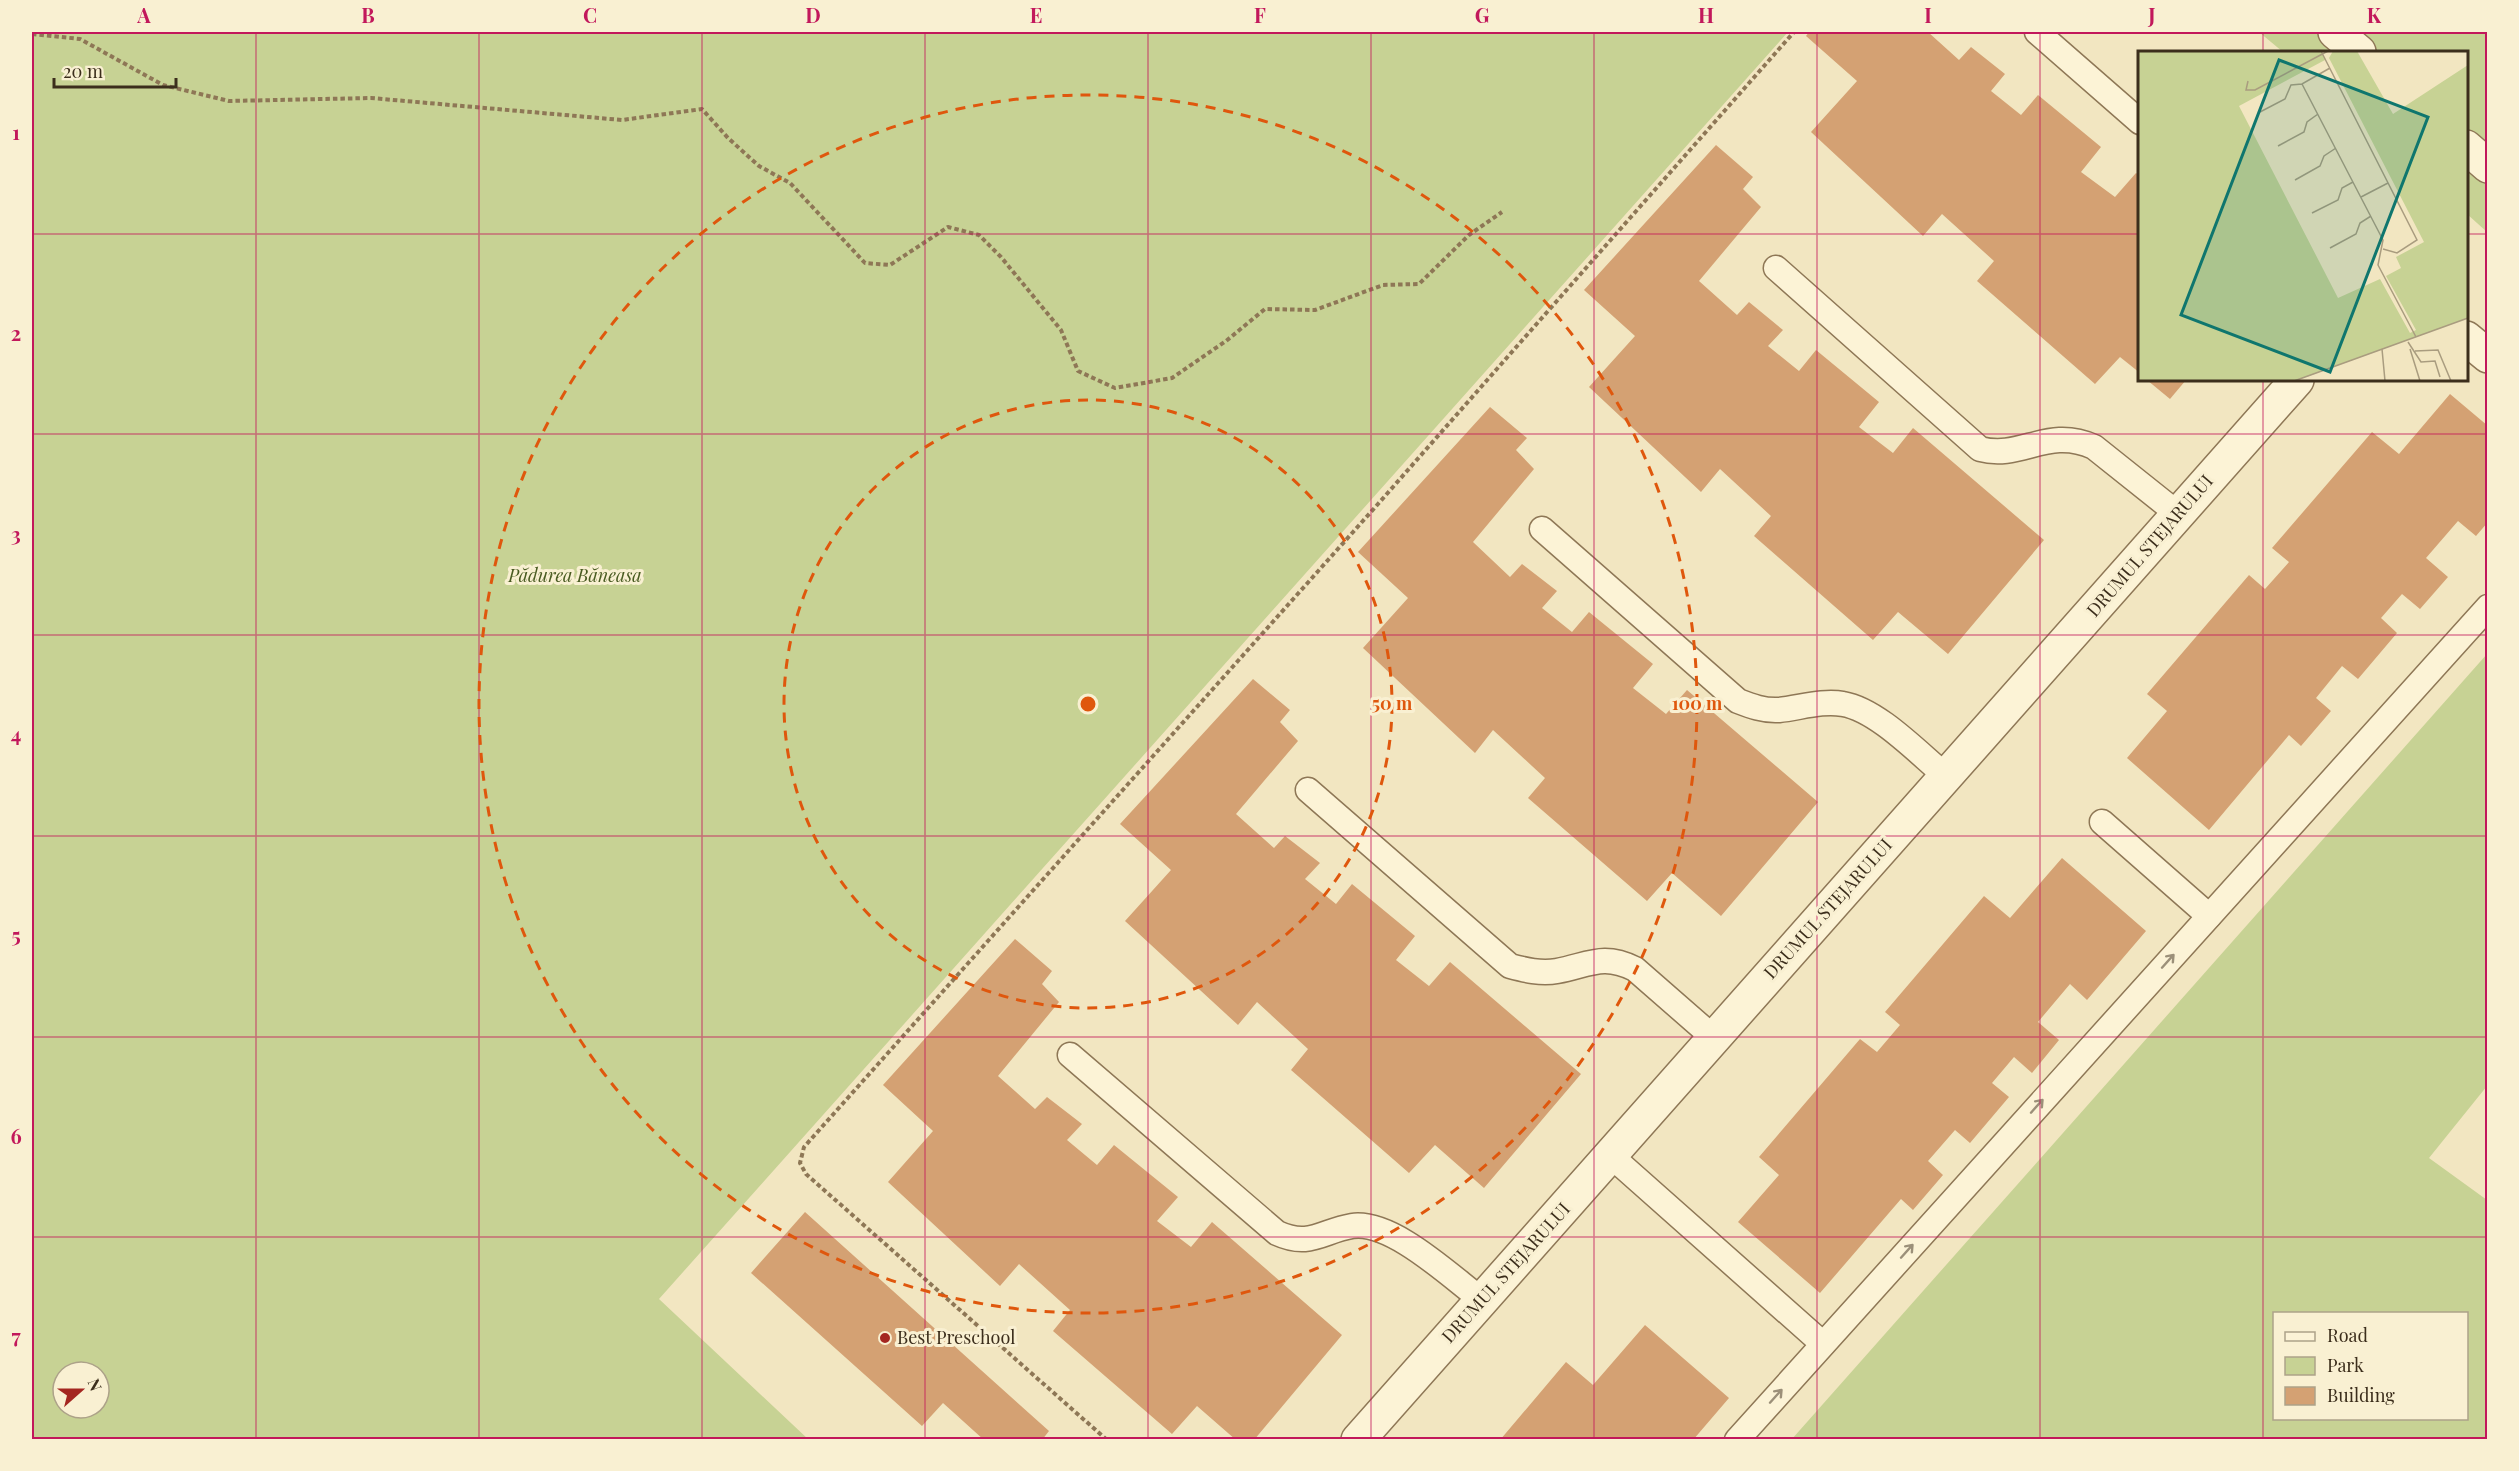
<svg xmlns="http://www.w3.org/2000/svg" width="2519" height="1471" font-family="'Playfair Display',serif">
	<style>
		.green { fill: #c7d294; fill-rule: evenodd }
		.building { fill: #d4a173 }
		.lines { fill: none; stroke-linecap: round; stroke-linejoin: round }
		.service-casing { stroke: #8e7756; stroke-width: 27 }
		.minor-casing { stroke: #8e7756; stroke-width: 36 }
		.path { stroke: #8e7756; stroke-width: 4; stroke-dasharray: 4.5 3; stroke-linecap: butt }
		.service { stroke: #fcf3d6; stroke-width: 24 }
		.minor { stroke: #fcf3d6; stroke-width: 33 }
		.oneway { stroke: #9c9079 }
		.grid { fill: none; stroke: #c2185b; stroke-width: 1.5; stroke-opacity: 0.55 }
		.ring { fill: none; stroke: #df570d; stroke-width: 3; stroke-dasharray: 10 8 }
		.poi-dot { fill: #a42620; stroke: #f9f0d2; stroke-width: 2 }
		.labels { text-anchor: middle; stroke-width: 6; stroke-linejoin: round; paint-order: stroke }
		.street-label { font-size: 18px; fill: #3c2e1c; stroke: #f9f0d2 }
		.park-label { font-size: 18px; font-style: italic; fill: #495b21; stroke: #f9f0d2 }
		.poi-label { font-size: 18px; fill: #3c2e1c; stroke: #f9f0d2; text-anchor: start }
		.inset-road { fill: none; stroke: #a99c7f; stroke-width: 1.5 }
		.view { fill: #0f766e; fill-opacity: 0.15; stroke: #0f766e; stroke-width: 3 }
		.inset-edge { fill: none; stroke: #3c2e1c; stroke-width: 3 }
		.centre { fill: #df570d; stroke: #f9f0d2; stroke-width: 3 }
		.ring-label { font-size: 18px; text-anchor: middle; font-weight: bold; fill: #df570d; stroke: #f9f0d2; stroke-width: 6; stroke-linejoin: round; paint-order: stroke }
		.neatline { fill: none; stroke: #c2185b; stroke-width: 2 }
		.grid-label { font-size: 20px; text-anchor: middle; font-weight: bold; fill: #c2185b }
	</style>
	<rect width="100%" height="100%" fill="#f2e6c1"/>
	<g class="green">
		<path d="M 32,32 L 1788,32 L 659,1299 L 809,1440 L 32,1439 ZM 63,1372 L 99,1372 L 99,1408 L 63,1408 Z"/>
		<path d="M 2259,32 L 2487,32 L 2487,232 L 2467,214 L 2466,52 L 2283,52 Z"/>
		<path d="M 2487,654 L 2487,1086 L 2429,1158 L 2487,1200 L 2487,1439 L 1792,1439 ZM 2274,1314 L 2466,1314 L 2466,1418 L 2274,1418 Z"/>
	</g>
	<g class="building">
		<path d="M 1809,32 L 1928,32 L 1959,60 L 1971,47 L 2005,74 L 1991,91 L 2021,115 L 2038,95 L 2101,147 L 2081,172 L 2115,197 L 2136,173 L 2140,176 L 2140,373 L 2120,357 L 2095,384 L 1977,281 L 1994,261 L 1942,214 L 1923,236 L 1811,132 L 1857,81 L 1806,36 Z"/>
		<path d="M 1716,145 L 1753,177 L 1743,189 L 1761,207 L 1699,281 L 1737,315 L 1749,302 L 1783,330 L 1768,346 L 1799,371 L 1816,350 L 1879,402 L 1859,427 L 1893,453 L 1913,428 L 2044,540 L 1948,654 L 1898,612 L 1873,640 L 1754,536 L 1771,516 L 1720,469 L 1701,492 L 1589,387 L 1635,336 L 1584,290 Z"/>
		<path d="M 2147,380 L 2186,380 L 2170,399 Z"/>
		<path d="M 2450,394 L 2488,426 L 2488,522 L 2476,536 L 2458,521 L 2426,558 L 2448,577 L 2420,609 L 2402,594 L 2381,618 L 2397,633 L 2358,679 L 2342,666 L 2316,698 L 2331,711 L 2301,746 L 2289,735 L 2209,830 L 2127,758 L 2167,711 L 2147,694 L 2249,575 L 2265,589 L 2289,562 L 2272,548 L 2372,432 L 2399,454 Z"/>
		<path d="M 1490,407 L 1527,438 L 1516,450 L 1534,469 L 1473,542 L 1510,577 L 1522,564 L 1557,591 L 1542,608 L 1572,632 L 1589,612 L 1653,664 L 1633,688 L 1666,714 L 1687,690 L 1818,802 L 1721,916 L 1672,873 L 1647,901 L 1528,798 L 1545,778 L 1493,730 L 1475,753 L 1363,648 L 1408,598 L 1358,552 Z"/>
		<path d="M 1253,679 L 1290,710 L 1280,722 L 1298,741 L 1236,814 L 1274,848 L 1285,836 L 1320,863 L 1305,879 L 1336,904 L 1352,884 L 1415,936 L 1396,960 L 1429,986 L 1450,962 L 1581,1074 L 1484,1188 L 1435,1145 L 1409,1173 L 1291,1070 L 1308,1049 L 1257,1002 L 1238,1025 L 1125,921 L 1171,870 L 1120,824 Z"/>
		<path d="M 2062,858 L 2146,931 L 2087,1000 L 2070,984 L 2038,1022 L 2059,1040 L 2032,1073 L 2014,1057 L 1992,1083 L 2009,1097 L 1970,1143 L 1955,1130 L 1928,1161 L 1943,1175 L 1913,1210 L 1901,1199 L 1820,1293 L 1738,1222 L 1779,1175 L 1759,1157 L 1860,1039 L 1877,1052 L 1900,1025 L 1885,1012 L 1984,896 L 2010,918 Z"/>
		<path d="M 1015,939 L 1052,971 L 1042,984 L 1059,1002 L 998,1076 L 1035,1109 L 1047,1097 L 1082,1124 L 1067,1140 L 1097,1165 L 1114,1145 L 1178,1197 L 1157,1221 L 1191,1247 L 1212,1222 L 1342,1335 L 1254,1440 L 1236,1440 L 1197,1406 L 1172,1434 L 1053,1331 L 1070,1310 L 1019,1264 L 1000,1286 L 888,1182 L 933,1131 L 883,1085 Z"/>
		<path d="M 805,1212 L 1049,1431 L 1042,1440 L 984,1440 L 943,1403 L 922,1426 L 751,1273 Z"/>
		<path d="M 1645,1325 L 1729,1398 L 1693,1440 L 1500,1440 L 1566,1362 L 1593,1385 Z"/>
	</g>
	<g class="lines">
		<defs>
			<g id="service">
				<path d="M 2037,32 L 2140,122"/>
				<path d="M 1776,268 L 1980,449 C 2022,460 2047,426 2094,447 L 2178,514"/>
				<path d="M 1542,529 L 1738,701 C 1751,706 1764,711 1779,710 C 1799,708 1823,700 1843,704 C 1878,710 1919,754 1946,776"/>
				<path d="M 1308,790 L 1510,966 C 1525,970 1541,974 1557,971 C 1589,965 1603,953 1635,969 L 1714,1038"/>
				<path d="M 2102,822 L 2209,916"/>
				<path d="M 1070,1055 L 1277,1233 C 1310,1248 1322,1231 1352,1226 C 1392,1220 1451,1277 1482,1300"/>
				<path d="M 1610,1155 L 1823,1344"/>
				<path d="M 1737,1440 L 2488,607"/>
			</g>
			<g id="minor">
				<path d="M 2335,32 L 2359,52"/>
				<path d="M 2466,147 L 2488,166"/>
				<path d="M 2466,338 L 2488,356"/>
				<path d="M 1358,1440 L 2297,380"/>
			</g>
		</defs>
		<use href="#service" class="service-casing"/>
		<use href="#minor" class="minor-casing"/>
		<g class="path">
			<path d="M 32,34 L 80,39 L 163,85 L 229,101 L 371,98 L 622,120 L 702,109 L 728,138 L 759,166 L 790,183 L 865,263 L 890,265 L 948,227 L 979,235 L 1001,257 L 1061,330 L 1078,371 L 1115,388 L 1172,378 L 1226,341 L 1265,309 L 1315,310 L 1383,285 L 1419,284 L 1469,235 L 1502,212"/>
			<path d="M 1107,1440 L 806,1174 L 800,1163 L 804,1147 L 1370,513 L 1794,32"/>
		</g>
		<use href="#service" class="service"/>
		<use href="#minor" class="minor"/>
	</g>
	<defs><path id="oneway-shaft" d="M-6 0H5M1.5-3L5.5 0L1.5 3" fill="none" stroke-width="1.6" stroke-linecap="round" stroke-linejoin="round" transform="scale(1.5)"/></defs>
	<g class="oneway">
		<use href="#oneway-shaft" transform="translate(2168 961) rotate(-48)"/>
		<use href="#oneway-shaft" transform="translate(2037 1106) rotate(-48)"/>
		<use href="#oneway-shaft" transform="translate(1907 1251) rotate(-48)"/>
		<use href="#oneway-shaft" transform="translate(1776 1396) rotate(-48)"/>
	</g>
	<path class="grid" d="M 256,32 L 256,1440M 479,32 L 479,1440M 702,32 L 702,1440M 925,32 L 925,1440M 1148,32 L 1148,1440M 1371,32 L 1371,1440M 1594,32 L 1594,1440M 1817,32 L 1817,1440M 2040,32 L 2040,1440M 2263,32 L 2263,52M 32,234 L 2140,234M 2466,234 L 2488,234M 2263,380 L 2263,1440M 32,434 L 2488,434M 32,635 L 2488,635M 32,836 L 2488,836M 32,1037 L 2488,1037M 32,1237 L 2488,1237"/>
	<g class="ring">
		<circle cx="1088" cy="704" r="304"/>
		<circle cx="1088" cy="704" r="609"/>
	</g>
	<circle class="poi-dot" cx="885" cy="1338" r="6"/>
	<g class="labels">
		<g class="street-label">
			<text transform="translate(2150 546) rotate(-49)" y="6">DRUMUL STEJARULUI</text>
			<text transform="translate(1828 909) rotate(-48)" y="6">DRUMUL STEJARULUI</text>
			<text transform="translate(1506 1273) rotate(-48)" y="6">DRUMUL STEJARULUI</text>
		</g>
		<g class="park-label">
			<text x="575" y="582">Pădurea Băneasa</text>
		</g>
		<g class="poi-label">
			<text x="897" y="1344">Best Preschool</text>
		</g>
	</g>
	<g transform="translate(2138 51)">
		<rect width="330" height="330" fill="#f2e6c1"/>
		<path d="M 0,0 L 183,0 L 187,9 L 101,55 L 200,247 L 242,228 L 272,282 L 278,279 L 248,225 L 263,217 L 258,206 L 286,191 L 191,7 L 195,0 L 219,0 L 255,63 L 330,14 L 330,267 L 157,330 L 0,330 Z" fill="#c7d294"/>
		<path class="inset-road" d="M 183,0 L 279,189 L 259,202 L 245,198M 110,30 L 108,39 L 117,39 L 190,0M 164,33 L 245,189 L 240,214 L 278,286M 122,61 L 147,48 L 153,34 L 164,33 L 192,17M 140,95 L 166,81 L 169,71 L 180,63M 157,129 L 182,115 L 186,105 L 198,97M 223,146 L 250,132M 174,162 L 200,149 L 204,137 L 215,131M 192,197 L 218,183 L 222,172 L 233,165M 270,291 L 283,311 L 297,310 L 302,326M 244,298 L 247,330M 272,298 L 282,330M 277,300 L 300,299 L 313,330M 156,330 L 330,267"/>
		<path class="view" d="M 141,9 L 290,66 L 192,321 L 43,264 Z"/>
		<rect width="330" height="330" class="inset-edge"/>
	</g>
	<circle cx="1088" cy="704" r="9" class="centre"/>
	<g class="ring-label">
		<text x="1392" y="710">50 m</text>
		<text x="1697" y="710">100 m</text>
	</g>
	<rect width="2519" height="1471" fill="none" stroke="#f9f0d2" stroke-width="66"/>
	<rect x="2273" y="1312" width="195" height="108" fill="#f9f0d2" stroke="#ada289" stroke-width="1.5"/>
	<rect x="2285" y="1332" width="30" height="9" fill="#fcf3d6" stroke="#ada289" stroke-width="1.5"/>
	<text x="2327" y="1342" font-size="18" fill="#3c2e1c">Road</text>
	<rect x="2285" y="1357" width="30" height="18" fill="#c7d294" stroke="#ada289" stroke-width="1.5"/>
	<text x="2327" y="1372" font-size="18" fill="#3c2e1c">Park</text>
	<rect x="2285" y="1387" width="30" height="18" fill="#d4a173" stroke="#ada289" stroke-width="1.5"/>
	<text x="2327" y="1402" font-size="18" fill="#3c2e1c">Building</text>
	<g transform="translate(81 1390) rotate(69)"><circle r="28" fill="#f9f0d2" stroke="#ada289" stroke-width="1.5"/>
	<path d="M0-4.5L10 22L0 15L-10 22Z" fill="#a42620"/>
	<text y="-9" font-size="16" font-weight="bold" text-anchor="middle" fill="#3c2e1c">N</text>
	</g>
	<path d="M54 78v9h122v-9" fill="none" stroke="#3c2e1c" stroke-width="3"/>
	<text x="63" y="78" font-size="18" fill="#3c2e1c" stroke="#f9f0d2" stroke-width="4.5" paint-order="stroke">20 m</text>
	<rect x="33" y="33" width="2453" height="1405" class="neatline"/>
	<g class="grid-label">
		<text x="144" y="23">A</text>
		<text x="368" y="23">B</text>
		<text x="590" y="23">C</text>
		<text x="813" y="23">D</text>
		<text x="1036" y="23">E</text>
		<text x="1260" y="23">F</text>
		<text x="1482" y="23">G</text>
		<text x="1706" y="23">H</text>
		<text x="1928" y="23">I</text>
		<text x="2152" y="23">J</text>
		<text x="2374" y="23">K</text>
		<text x="16" y="140">1</text>
		<text x="16" y="341">2</text>
		<text x="16" y="542">3</text>
		<text x="16" y="742">4</text>
		<text x="16" y="943">5</text>
		<text x="16" y="1144">6</text>
		<text x="16" y="1344">7</text>
	</g>
</svg>
